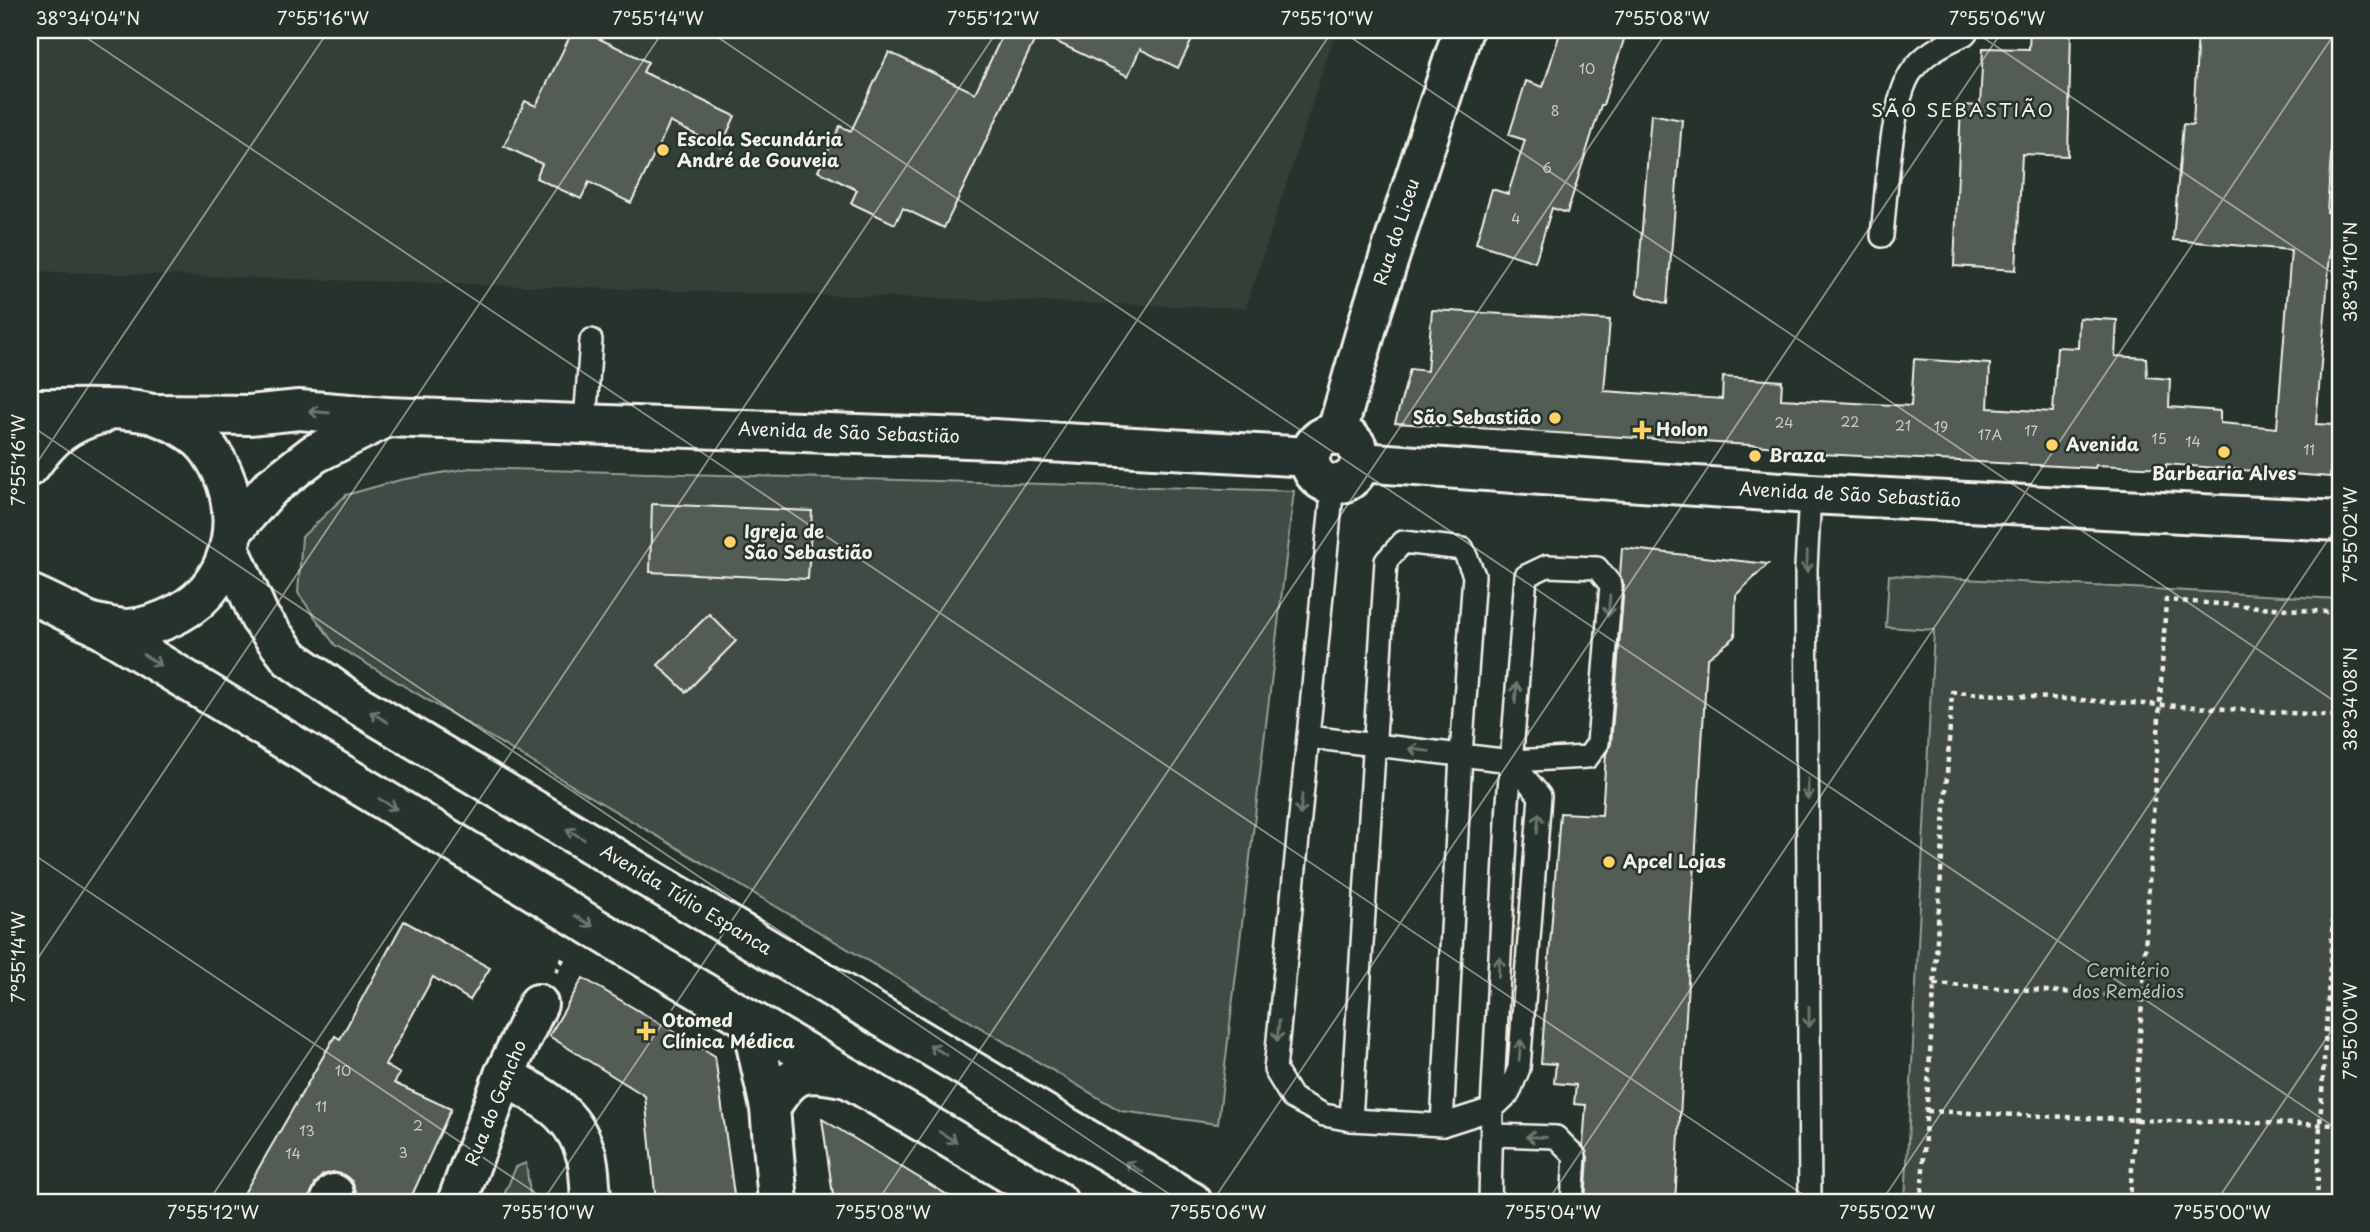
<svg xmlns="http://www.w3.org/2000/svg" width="2370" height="1232" font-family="'Playpen Sans',sans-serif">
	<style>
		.built { fill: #333f39 }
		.green { fill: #414b45; stroke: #9a9e96; stroke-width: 2 }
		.building { fill: #525c55; stroke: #f4f1e8; stroke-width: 2 }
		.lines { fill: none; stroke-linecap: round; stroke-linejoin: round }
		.lane-casing { stroke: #f4f1e8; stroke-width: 26 }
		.street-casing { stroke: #f4f1e8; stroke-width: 44 }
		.primary-casing { stroke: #f4f1e8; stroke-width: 44 }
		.path { stroke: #f4f1e8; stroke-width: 4.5; stroke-dasharray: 5 5; stroke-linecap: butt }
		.lane { stroke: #26332d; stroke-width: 21 }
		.street { stroke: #26332d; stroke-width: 38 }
		.primary { stroke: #26332d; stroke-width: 38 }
		.oneway { stroke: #6e766e }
		.ticks { fill: none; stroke: #f4f1e8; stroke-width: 2; stroke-opacity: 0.45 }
		.poi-dot { fill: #ffd166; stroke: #26332d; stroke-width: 2.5 }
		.labels { text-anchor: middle; stroke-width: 5; stroke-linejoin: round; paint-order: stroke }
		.number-label { font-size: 14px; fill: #ccccc3 }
		.poi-label { font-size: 18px; font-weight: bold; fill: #f4f1e8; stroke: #26332d; text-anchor: start }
		.street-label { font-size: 18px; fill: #f4f1e8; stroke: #26332d }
		.park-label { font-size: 18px; fill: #bebfb7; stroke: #26332d }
		.neighbourhood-label { font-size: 19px; letter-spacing: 2px; fill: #f4f1e8; stroke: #26332d }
		.neatline { fill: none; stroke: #f4f1e8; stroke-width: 2.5 }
		.ticks-label { font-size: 18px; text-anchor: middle; fill: #f4f1e8 }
	</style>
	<rect width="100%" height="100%" fill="#26332d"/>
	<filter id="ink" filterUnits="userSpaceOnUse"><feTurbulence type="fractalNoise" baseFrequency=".0143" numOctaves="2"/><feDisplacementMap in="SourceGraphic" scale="14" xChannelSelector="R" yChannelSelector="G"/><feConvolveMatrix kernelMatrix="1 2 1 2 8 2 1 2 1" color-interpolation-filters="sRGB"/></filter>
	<g filter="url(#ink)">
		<path class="built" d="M 30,30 L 1336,30 L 1246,308 L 30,271 Z"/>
		<g class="green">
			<path d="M 470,468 L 1294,491 L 1218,1124 L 1121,1111 L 335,645 L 298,593 L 302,537 L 346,495 L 400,480 Z"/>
			<path d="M 1889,575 L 2340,599 L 2340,1202 L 1905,1202 L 1934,630 L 1886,627 Z"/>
			<path d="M 526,1163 L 531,1202 L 501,1202 L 516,1167 Z"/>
		</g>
		<g class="building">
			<path d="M 573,30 L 581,30 L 648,62 L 643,72 L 735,116 L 721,147 L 670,122 L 631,203 L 589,182 L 581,199 L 536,178 L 542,164 L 504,146 L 525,101 L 536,106 Z"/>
			<path d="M 1005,30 L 1197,30 L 1178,68 L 1140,49 L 1128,76 L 1038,33 L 944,228 L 903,208 L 895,224 L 851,203 L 857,190 L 818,171 L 840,126 L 851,131 L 889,52 L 975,93 Z"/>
			<path d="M 1561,30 L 1627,30 L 1603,105 L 1601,105 L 1567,213 L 1552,208 L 1535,262 L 1476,243 L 1492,189 L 1508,194 L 1525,140 L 1509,135 L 1526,81 L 1543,87 Z"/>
			<path d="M 2030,30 L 2071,30 L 2068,156 L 2022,154 L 2016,270 L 1954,266 L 1961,105 L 1980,106 L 1983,48 L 2029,49 Z"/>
			<path d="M 2198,30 L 2340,30 L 2338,113 L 2334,113 L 2327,212 L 2340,213 L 2340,243 L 2331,242 L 2316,424 L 2334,425 L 2330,477 L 2166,464 L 2166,468 L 2096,465 L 2095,468 L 1782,452 L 1782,447 L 1395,423 L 1410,369 L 1427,371 L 1432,310 L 1610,320 L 1604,391 L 1722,399 L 1723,377 L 1782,381 L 1781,399 L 1911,406 L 1914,359 L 1990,364 L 1988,408 L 2053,412 L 2057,347 L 2078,348 L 2079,318 L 2117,320 L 2115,356 L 2146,358 L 2147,377 L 2170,379 L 2169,407 L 2220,411 L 2220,423 L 2277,428 L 2291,250 L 2173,240 L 2183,124 L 2193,125 Z"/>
			<path d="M 1651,114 L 1682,120 L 1667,304 L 1637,294 Z"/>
			<path d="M 652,504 L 812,511 L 808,579 L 650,572 Z"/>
			<path d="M 1622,548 L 1768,564 L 1736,595 L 1735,637 L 1707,659 L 1675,1202 L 1585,1202 L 1588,1157 L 1583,1146 L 1586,1105 L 1574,1104 L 1576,1085 L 1554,1083 L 1556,1064 L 1541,1063 L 1560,813 L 1602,815 L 1606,754 L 1611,744 L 1624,586 L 1620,575 Z"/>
			<path d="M 709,614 L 736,641 L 686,692 L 658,665 Z"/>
			<path d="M 404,921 L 490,968 L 470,1000 L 433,977 L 385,1065 L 400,1074 L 394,1083 L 451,1109 L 409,1202 L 354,1202 L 356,1192 L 352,1181 L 344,1175 L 333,1172 L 323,1175 L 315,1184 L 308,1202 L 239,1202 L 335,1036 L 340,1039 Z"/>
			<path d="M 583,978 L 715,1056 L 735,1202 L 656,1202 L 645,1096 L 549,1036 Z"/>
			<path d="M 822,1119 L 959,1202 L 834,1202 Z"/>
		</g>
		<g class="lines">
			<defs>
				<g id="lane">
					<path d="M 1882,236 C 1886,197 1891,99 1912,71 C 1925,52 1945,44 1965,34 L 1968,30"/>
					<path d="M 585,423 L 591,340"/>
					<path d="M 1333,484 L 1275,1070 L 1292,1098 L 1324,1115 L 1351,1120 L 1442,1125 L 1492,1109 L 1509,1093 L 1519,1068 L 1540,796 L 1511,761"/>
					<path d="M 1308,737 L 1511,761 L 1588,757 L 1598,743 L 1611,585 L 1597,568 L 1547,566 L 1526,576 L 1508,802 L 1492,1109 L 1490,1202"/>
					<path d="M 1351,1120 L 1386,561 L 1403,542 L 1463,549 L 1474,575 L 1461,755 L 1442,1125"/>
					<path d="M 1493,1135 L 1556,1137 L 1575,1156 L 1572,1202"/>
					<path d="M 1810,1202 L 1806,568 L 1810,494"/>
				</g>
				<g id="street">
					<path d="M 1336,435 L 1369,320 L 1463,30"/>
					<path d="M 751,1021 L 770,1108 L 778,1202"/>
					<path d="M 504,1075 C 543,1099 574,1110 587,1158 C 590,1172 590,1188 591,1202"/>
					<path d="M 770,1108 C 794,1068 805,1070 847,1078"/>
					<path d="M 330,1202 L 334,1194"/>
					<path d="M 457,1202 L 504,1075 L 538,1004"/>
				</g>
				<g id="primary">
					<path d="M 30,409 C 62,410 131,405 158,416 C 177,423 198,434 210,451 C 248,504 238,581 179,613 C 164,621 146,628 128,629 C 118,629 107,626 96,624"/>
					<path d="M 155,414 L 249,415 L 299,410 L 387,417 L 994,439 L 1310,457"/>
					<circle cx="1335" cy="459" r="25"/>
					<path d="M 1360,462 L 1810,494 L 2340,521"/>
					<path d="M 30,466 C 50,438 66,423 101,414"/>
					<path d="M 234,529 L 270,488 L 314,454 L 387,417"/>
					<path d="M 230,550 L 260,618 L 290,658 L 348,699 L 1192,1202"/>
					<path d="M 30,594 C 52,603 72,615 94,624 L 623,945 L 1058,1202"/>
				</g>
			</defs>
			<use href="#lane" class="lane-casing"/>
			<use href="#street" class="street-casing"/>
			<use href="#primary" class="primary-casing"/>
			<g class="path">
				<path d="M 556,972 L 565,955"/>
				<path d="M 1934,984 L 2142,997"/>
				<path d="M 1927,1111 L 2135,1120 L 2340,1125"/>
				<path d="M 1921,1202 L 1952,692 L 2340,716"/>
				<path d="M 2130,1202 L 2166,600 L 2340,613"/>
				<path d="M 2317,1202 L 2320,1124 L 2340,807"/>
			</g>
			<use href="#lane" class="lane"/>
			<use href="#street" class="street"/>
			<use href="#primary" class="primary"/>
		</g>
		<defs><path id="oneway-shaft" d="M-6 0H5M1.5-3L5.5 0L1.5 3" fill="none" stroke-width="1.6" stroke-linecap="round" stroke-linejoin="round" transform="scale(1.75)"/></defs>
		<g class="oneway">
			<use href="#oneway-shaft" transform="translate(319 412) rotate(-175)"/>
			<use href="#oneway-shaft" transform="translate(1807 562) rotate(92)"/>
			<use href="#oneway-shaft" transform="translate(1609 606) rotate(95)"/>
			<use href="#oneway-shaft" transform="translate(152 660) rotate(32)"/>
			<use href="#oneway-shaft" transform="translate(1516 693) rotate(-85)"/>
			<use href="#oneway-shaft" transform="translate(379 717) rotate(-149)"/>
			<use href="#oneway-shaft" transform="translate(1419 750) rotate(-173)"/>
			<use href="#oneway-shaft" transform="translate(1808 789) rotate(90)"/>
			<use href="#oneway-shaft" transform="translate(388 804) rotate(31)"/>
			<use href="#oneway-shaft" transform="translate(1301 805) rotate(96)"/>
			<use href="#oneway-shaft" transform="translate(1538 823) rotate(-85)"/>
			<use href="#oneway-shaft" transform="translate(575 834) rotate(-149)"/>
			<use href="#oneway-shaft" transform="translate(584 921) rotate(31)"/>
			<use href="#oneway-shaft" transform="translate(1499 967) rotate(-87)"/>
			<use href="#oneway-shaft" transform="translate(1809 1017) rotate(90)"/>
			<use href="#oneway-shaft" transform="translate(1278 1031) rotate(96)"/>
			<use href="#oneway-shaft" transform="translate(938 1050) rotate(-149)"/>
			<use href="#oneway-shaft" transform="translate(1520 1050) rotate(-85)"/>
			<use href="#oneway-shaft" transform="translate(948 1137) rotate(31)"/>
			<use href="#oneway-shaft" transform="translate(1536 1137) rotate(-178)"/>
			<use href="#oneway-shaft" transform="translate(1134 1167) rotate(-149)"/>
		</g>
	</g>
	<path class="ticks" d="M 75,30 L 1814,1202M 707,30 L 2340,1131M 1340,30 L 2340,705M 1972,30 L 2340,278M 30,425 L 1181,1202M 30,473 L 329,30M 30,852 L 549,1202M 30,970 L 664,30M 208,1202 L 998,30M 542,1202 L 1333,30M 877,1202 L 1668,30M 1212,1202 L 2003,30M 1547,1202 L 2337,30M 1881,1202 L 2340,522M 2216,1202 L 2340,1018"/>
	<g class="poi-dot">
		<circle cx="663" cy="150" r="7"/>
		<circle cx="1555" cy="418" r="7"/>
		<path d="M1638.5 419.5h7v7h7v7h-7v7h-7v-7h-7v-7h7z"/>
		<circle cx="2052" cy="445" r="7"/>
		<circle cx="2224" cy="452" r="7"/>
		<circle cx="1755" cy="456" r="7"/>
		<circle cx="730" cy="542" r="7"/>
		<circle cx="1609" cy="862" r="7"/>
		<path d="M642.5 1020.5h7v7h7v7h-7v7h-7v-7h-7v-7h7z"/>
	</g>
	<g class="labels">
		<g class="number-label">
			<text x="1587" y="74">10</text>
			<text x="1555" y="116">8</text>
			<text x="1547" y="173">6</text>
			<text x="1516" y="224">4</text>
			<text x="1850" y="427">22</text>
			<text x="1784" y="428">24</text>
			<text x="1903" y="431">21</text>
			<text x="1941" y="432">19</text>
			<text x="2031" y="436">17</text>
			<text x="1990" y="440">17A</text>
			<text x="2159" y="444">15</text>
			<text x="2193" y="447">14</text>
			<text x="2309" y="455">11</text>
			<text x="343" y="1076">10</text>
			<text x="321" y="1112">11</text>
			<text x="418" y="1131">2</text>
			<text x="307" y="1136">13</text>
			<text x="403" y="1158">3</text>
			<text x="293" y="1159">14</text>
		</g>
		<g class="poi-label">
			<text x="677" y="146">Escola Secundária<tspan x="677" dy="21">André de Gouveia</tspan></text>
			<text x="1541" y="424" text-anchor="end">São Sebastião</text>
			<text x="1656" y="436">Holon</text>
			<text x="2066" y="451">Avenida</text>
			<text x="1769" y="462">Braza</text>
			<text x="2224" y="480" text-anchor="middle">Barbearia Alves</text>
			<text x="744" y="538">Igreja de<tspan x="744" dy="21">São Sebastião</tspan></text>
			<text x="1623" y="868">Apcel Lojas</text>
			<text x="662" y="1027">Otomed<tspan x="662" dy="21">Clínica Médica</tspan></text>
		</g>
		<g class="street-label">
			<text transform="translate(1397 232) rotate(-72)" y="6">Rua do Liceu</text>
			<text transform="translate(849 433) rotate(2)" y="6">Avenida de São Sebastião</text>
			<text transform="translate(1850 495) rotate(3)" y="6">Avenida de São Sebastião</text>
			<text transform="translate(686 900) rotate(31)" y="6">Avenida Túlio Espanca</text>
			<text transform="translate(496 1103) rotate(-68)" y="6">Rua do Gancho</text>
		</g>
		<g class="park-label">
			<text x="2128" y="977">Cemitério<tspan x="2128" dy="21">dos Remédios</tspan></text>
		</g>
		<g class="neighbourhood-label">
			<text x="1963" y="117">SÃO SEBASTIÃO</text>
		</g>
	</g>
	<rect width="2370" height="1232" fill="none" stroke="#26332d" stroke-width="77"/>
	<rect x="38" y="38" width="2294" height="1156" class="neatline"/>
	<g class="ticks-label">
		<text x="88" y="25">38°34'04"N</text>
		<text x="323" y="25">7°55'16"W</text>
		<text x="658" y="25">7°55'14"W</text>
		<text x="993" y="25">7°55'12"W</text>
		<text x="1327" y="25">7°55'10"W</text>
		<text x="1662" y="25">7°55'08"W</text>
		<text x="1997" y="25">7°55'06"W</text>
		<text transform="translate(2351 272) rotate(-90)" y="6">38°34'10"N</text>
		<text transform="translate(19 460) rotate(-90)" y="6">7°55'16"W</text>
		<text transform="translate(2351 535) rotate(-90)" y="6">7°55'02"W</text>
		<text transform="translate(2351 699) rotate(-90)" y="6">38°34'08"N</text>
		<text transform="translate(19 957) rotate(-90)" y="6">7°55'14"W</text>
		<text transform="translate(2351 1031) rotate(-90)" y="6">7°55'00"W</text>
		<text x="213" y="1219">7°55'12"W</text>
		<text x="548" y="1219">7°55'10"W</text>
		<text x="883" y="1219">7°55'08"W</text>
		<text x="1218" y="1219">7°55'06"W</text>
		<text x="1553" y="1219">7°55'04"W</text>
		<text x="1887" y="1219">7°55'02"W</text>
		<text x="2222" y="1219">7°55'00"W</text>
	</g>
</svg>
